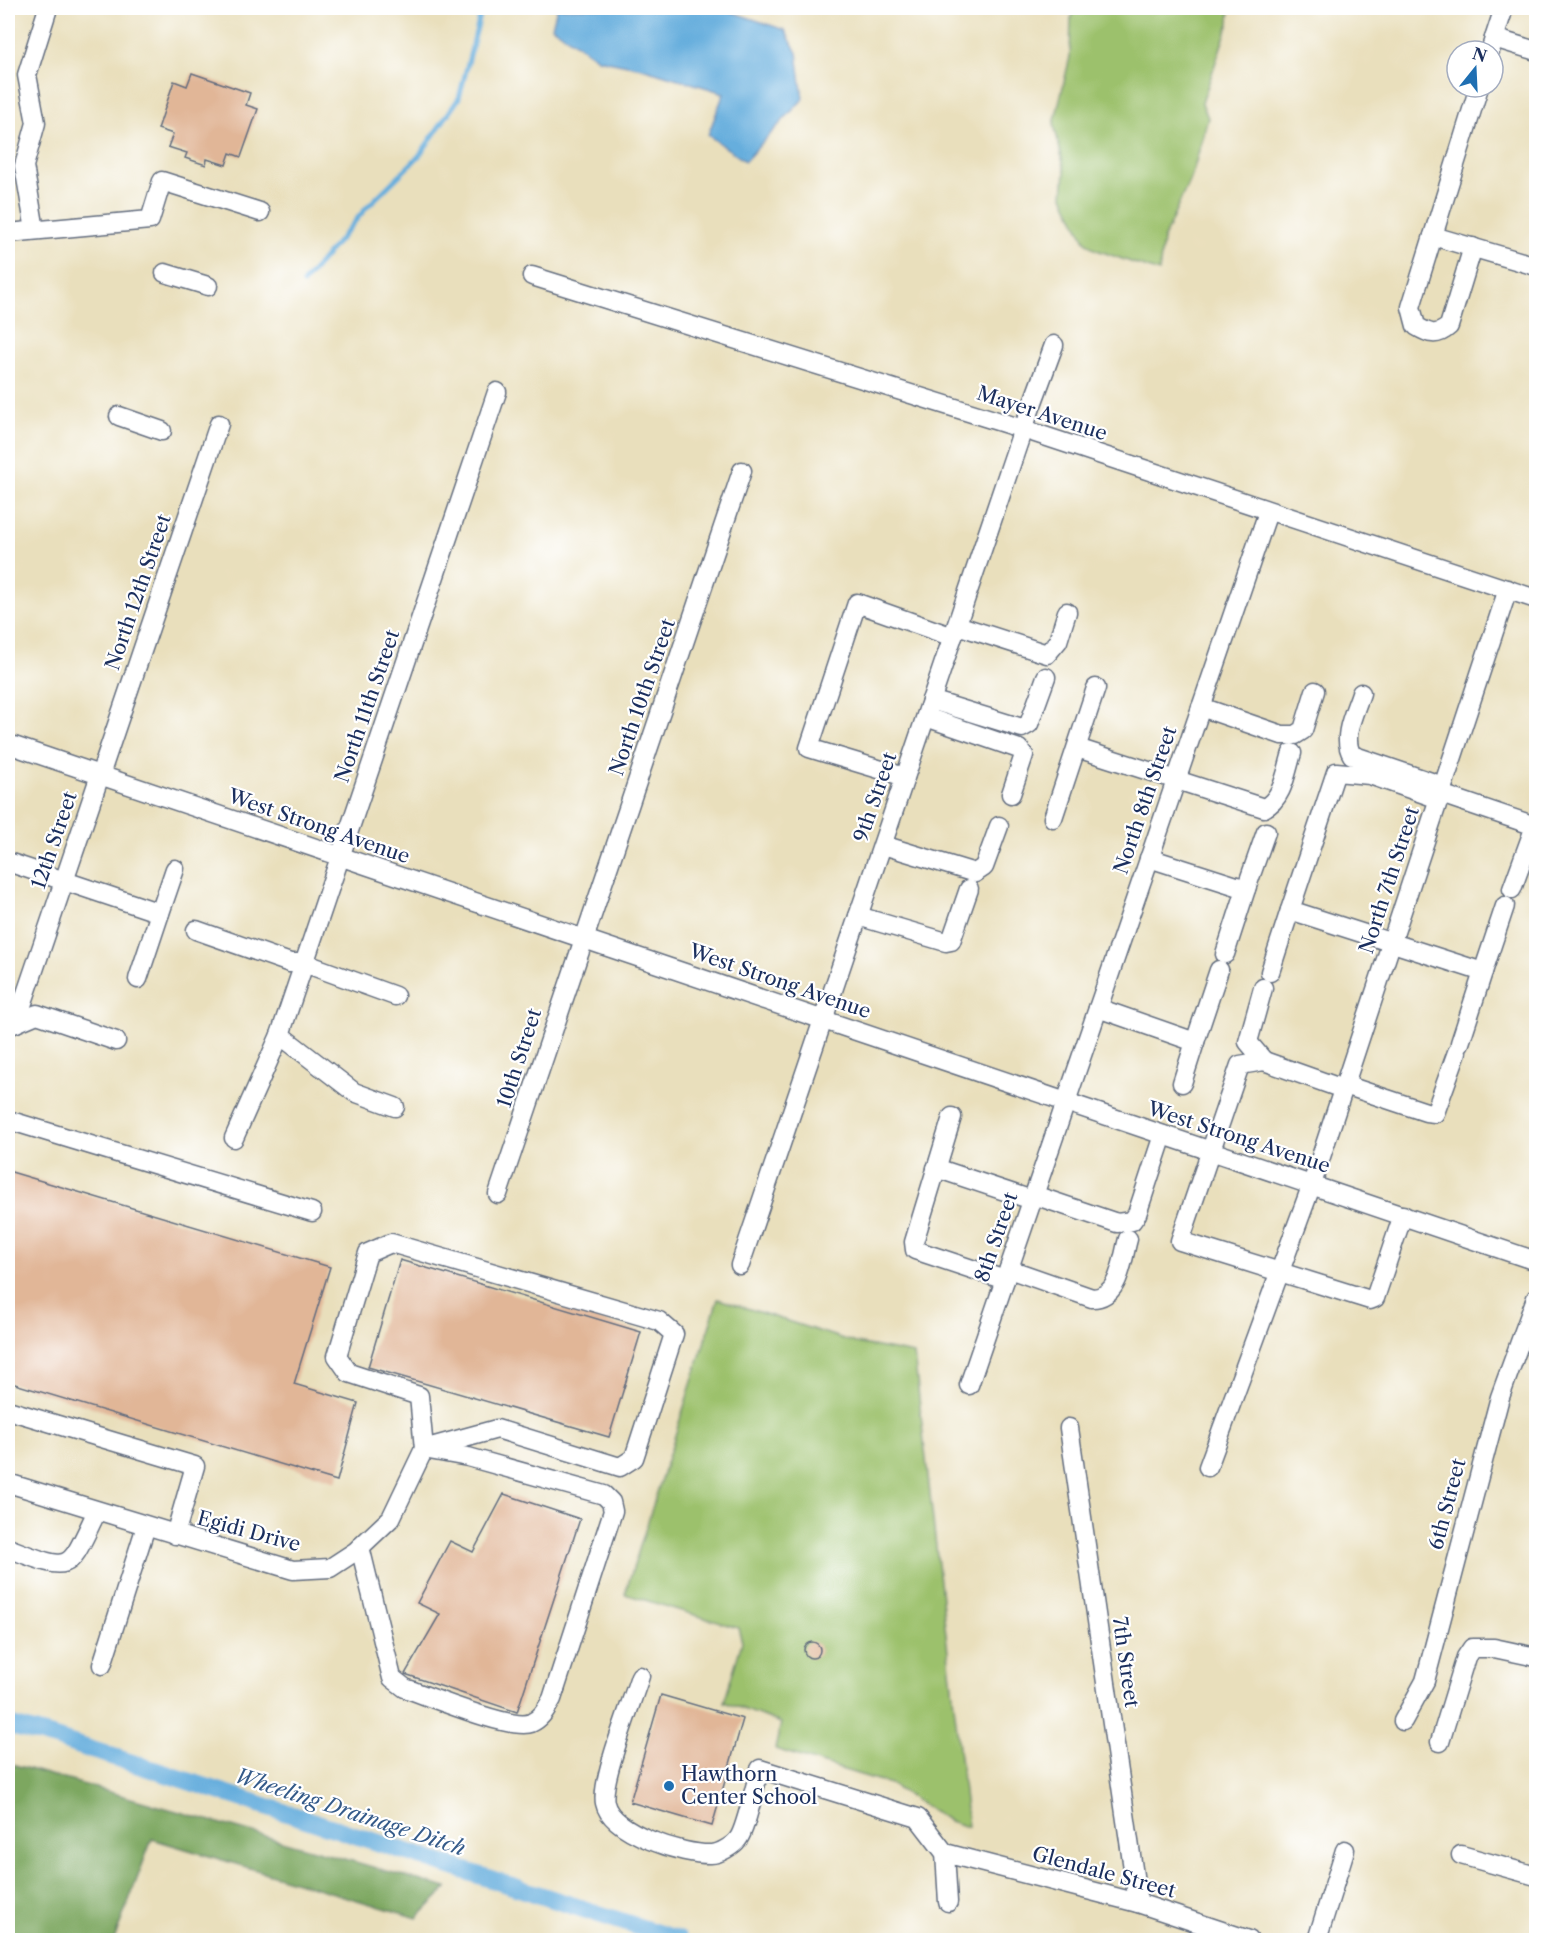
<svg xmlns="http://www.w3.org/2000/svg" width="1544" height="1948" font-family="'Libre Caslon Text',serif">
	<style>
		.green { fill: #9cc16c; stroke: #5c7865; stroke-width: 1.5 }
		.forest { fill: #7da760; stroke: #4c6b5f; stroke-width: 1.5 }
		.water { fill: #66aedd; stroke: #406e9e; stroke-width: 1.5 }
		.lines { fill: none; stroke-linecap: round; stroke-linejoin: round }
		.stream { stroke: #66aedd; stroke-width: 5 }
		.canal { stroke: #66aedd; stroke-width: 18 }
		.building { fill: #e1b697 }
		.minor-casing { stroke: #636d7f; stroke-width: 21 }
		.minor { stroke: #fff; stroke-width: 18 }
		.poi-dot { fill: #1f6fb2; stroke: #fff; stroke-width: 2 }
		.labels { text-anchor: middle; stroke-width: 4.5; stroke-linejoin: round; paint-order: stroke }
		.street-label { font-size: 20px; fill: #1b2f5e; stroke: #fff }
		.poi-label { font-size: 20px; fill: #1b2f5e; stroke: #fff; text-anchor: start }
		.water-label { font-size: 21px; font-style: italic; fill: #355b8a; stroke: #fff }
	</style>
	<rect width="100%" height="100%" fill="#fff"/>
	<filter id="ink" filterUnits="userSpaceOnUse"><feTurbulence type="fractalNoise" baseFrequency=".0167" numOctaves="2"/><feDisplacementMap in="SourceGraphic" scale="12" xChannelSelector="R" yChannelSelector="G"/><feConvolveMatrix kernelMatrix="1 2 1 2 8 2 1 2 1" color-interpolation-filters="sRGB"/></filter>
	<filter id="wash" filterUnits="userSpaceOnUse"><feTurbulence type="fractalNoise" baseFrequency=".008" numOctaves="4" result="noise"/><feDisplacementMap in="SourceGraphic" scale="24" xChannelSelector="R" yChannelSelector="G"/><feGaussianBlur stdDeviation="1.35" result="paint"/><feColorMatrix in="noise" values="0 0 0 0 0 0 0 0 0 0 0 0 0 0 0 0 0 1.4 0 .05"/><feComposite in="paint" operator="in"/></filter>
	<g filter="url(#wash)">
		<rect width="100%" height="100%" fill="#e9dfbc"/>
		<g class="green">
			<path d="M 1075,8 L 1230,8 L 1229,23 L 1202,103 L 1208,118 L 1193,172 L 1163,240 L 1159,272 L 1094,249 L 1085,241 L 1063,196 L 1065,171 L 1054,124 L 1070,57 L 1071,17 Z"/>
			<path d="M 718,1299 L 856,1343 L 914,1354 L 968,1827 L 949,1821 L 890,1784 L 775,1749 L 781,1723 L 724,1702 L 742,1642 L 738,1628 L 625,1594 Z"/>
		</g>
		<path class="forest" d="M 8,1763 L 447,1888 L 417,1918 L 152,1839 L 114,1940 L 8,1940 Z"/>
		<path class="water" d="M 557,8 L 720,8 L 785,30 L 797,53 L 803,99 L 745,161 L 708,135 L 724,93 L 642,68 L 598,59 L 552,27 Z"/>
		<g class="lines">
			<path class="stream" d="M 303,283 L 367,207 L 419,156 L 459,98 L 482,8"/>
			<path class="canal" d="M 8,1725 L 52,1737 L 679,1940"/>
		</g>
		<g id="blocks">
			<g class="building">
				<path d="M 192,73 L 250,93 L 246,105 L 258,109 L 241,157 L 230,153 L 226,165 L 207,159 L 206,165 L 185,158 L 187,153 L 168,147 L 173,134 L 158,129 L 174,81 L 187,86 Z"/>
				<path d="M 8,1171 L 330,1267 L 294,1384 L 358,1403 L 337,1481 L 8,1382 Z"/>
				<path d="M 400,1260 L 641,1332 L 609,1437 L 368,1367 Z"/>
				<path d="M 504,1494 L 580,1519 L 517,1712 L 405,1674 L 440,1614 L 417,1603 L 450,1541 L 473,1552 Z"/>
				<circle cx="812" cy="1650" r="8"/>
				<path d="M 661,1695 L 743,1719 L 712,1826 L 630,1802 Z"/>
			</g>
		</g>
	</g>
	<g filter="url(#ink)">
		<use href="#blocks" fill-opacity="0" stroke="#636d7f" stroke-width="1.5"/>
		<g class="lines">
			<defs>
				<g id="minor">
					<path d="M 1494,38 L 1536,51"/>
					<path d="M 1490,51 L 1504,8"/>
					<path d="M 35,230 L 24,166 L 36,123 L 27,75 L 48,8"/>
					<path d="M 8,233 L 150,220 L 162,181 L 260,212"/>
					<path d="M 1433,236 L 1536,266"/>
					<path d="M 1473,247 L 1449,326 C 1437,337 1429,334 1416,326 L 1411,307 L 1479,87"/>
					<path d="M 165,273 L 208,286"/>
					<path d="M 532,276 L 1023,429 L 1536,599"/>
					<path d="M 119,416 L 162,431"/>
					<path d="M 957,625 L 1047,654 L 1058,641 L 1067,612"/>
					<path d="M 1361,693 C 1355,712 1341,737 1352,755 L 1443,786"/>
					<path d="M 931,700 L 1022,728 L 1029,724 L 1046,677"/>
					<path d="M 1201,707 L 1282,735 L 1295,735 L 1303,730 L 1315,691"/>
					<path d="M 926,717 L 1019,749 L 1024,755 L 1011,794"/>
					<path d="M 8,744 L 1536,1261"/>
					<path d="M 1077,748 L 1264,808 C 1283,799 1286,772 1292,753"/>
					<path d="M 905,777 L 809,748 L 857,603 L 953,637"/>
					<path d="M 1441,794 L 1535,826 L 1512,889"/>
					<path d="M 1439,799 L 1370,775 L 1336,772 L 1290,910 L 1483,972 L 1460,1043"/>
					<path d="M 1053,818 L 1096,688"/>
					<path d="M 883,845 L 975,873 L 984,867 L 999,826"/>
					<path d="M 1149,858 L 1246,889 L 1266,832"/>
					<path d="M 8,862 L 160,913 L 175,869"/>
					<path d="M 858,916 L 946,942 L 951,941 L 969,889"/>
					<path d="M 196,930 L 290,963 L 304,963 L 395,996"/>
					<path d="M 1225,954 L 1246,889"/>
					<path d="M 1270,972 L 1290,910"/>
					<path d="M 1483,972 L 1505,906"/>
					<path d="M 138,979 L 160,913"/>
					<path d="M 1263,988 L 1248,1042 L 1264,1061"/>
					<path d="M 1098,1008 L 1195,1042 L 1182,1083"/>
					<path d="M 16,1023 L 219,424"/>
					<path d="M 11,1025 L 37,1014 L 116,1041"/>
					<path d="M 280,1035 L 354,1092 L 395,1107"/>
					<path d="M 1195,1042 L 1219,970"/>
					<path d="M 1345,1085 L 1426,1112 L 1435,1113 L 1457,1052"/>
					<path d="M 1343,1089 L 1264,1061 L 1240,1065 L 1180,1241 L 1370,1300 L 1375,1298 L 1403,1215"/>
					<path d="M 952,1117 L 914,1242 L 915,1250 L 1005,1280"/>
					<path d="M 8,1120 L 312,1212"/>
					<path d="M 234,1138 L 280,1035 L 497,392"/>
					<path d="M 936,1168 L 1032,1200"/>
					<path d="M 498,1194 L 742,471"/>
					<path d="M 1034,1195 L 1117,1223 L 1132,1221 L 1137,1214 L 1163,1135"/>
					<path d="M 391,1243 L 659,1321 L 674,1334 L 634,1458 L 620,1467 L 497,1429 L 424,1449 L 419,1396 L 349,1373 L 337,1356 L 368,1253 Z"/>
					<path d="M 740,1265 L 1023,429 L 1054,345"/>
					<path d="M 1009,1269 L 1092,1298 C 1120,1298 1122,1260 1128,1239"/>
					<path d="M 969,1385 L 1268,512"/>
					<path d="M 8,1410 L 195,1466 L 175,1535"/>
					<path d="M 1069,1428 L 1138,1903"/>
					<path d="M 1208,1467 L 1312,1184 L 1508,589"/>
					<path d="M 8,1483 L 293,1570 L 330,1568 L 356,1551 L 391,1518 L 424,1449"/>
					<path d="M 360,1547 L 392,1678 L 405,1688 C 428,1696 512,1731 531,1723 C 542,1718 546,1709 552,1699 L 613,1511 L 611,1502 L 604,1495 L 468,1457 L 429,1450"/>
					<path d="M 8,1548 C 74,1573 67,1573 97,1511"/>
					<path d="M 102,1665 L 146,1526"/>
					<path d="M 640,1676 C 632,1702 600,1781 605,1803 C 611,1833 684,1855 711,1854 C 719,1854 733,1846 738,1839 C 746,1829 755,1784 760,1769 L 918,1818 L 945,1853 L 948,1902"/>
					<path d="M 1403,1721 L 1425,1681 L 1500,1397 L 1536,1298"/>
					<path d="M 1440,1742 L 1466,1657 L 1472,1648 L 1494,1648 L 1536,1657"/>
					<path d="M 945,1853 L 1138,1903 L 1249,1940"/>
					<path d="M 1461,1855 L 1536,1876"/>
					<path d="M 1317,1940 L 1345,1850"/>
				</g>
			</defs>
			<use href="#minor" class="minor-casing"/>
			<use href="#minor" class="minor"/>
		</g>
	</g>
	<circle class="poi-dot" cx="669" cy="1786" r="6"/>
	<g class="labels">
		<g class="street-label">
			<text transform="translate(1042 413) rotate(18)" y="7">Mayer Avenue</text>
			<text transform="translate(138 592) rotate(-71)" y="7">North 12th Street</text>
			<text transform="translate(642 697) rotate(-71)" y="7">North 10th Street</text>
			<text transform="translate(367 706) rotate(-71)" y="7">North 11th Street</text>
			<text transform="translate(875 797) rotate(-71)" y="7">9th Street</text>
			<text transform="translate(1145 800) rotate(-71)" y="7">North 8th Street</text>
			<text transform="translate(319 826) rotate(19)" y="7">West Strong Avenue</text>
			<text transform="translate(54 840) rotate(-71)" y="7">12th Street</text>
			<text transform="translate(1389 880) rotate(-72)" y="7">North 7th Street</text>
			<text transform="translate(780 981) rotate(19)" y="7">West Strong Avenue</text>
			<text transform="translate(519 1058) rotate(-72)" y="7">10th Street</text>
			<text transform="translate(1239 1137) rotate(18)" y="7">West Strong Avenue</text>
			<text transform="translate(996 1237) rotate(-71)" y="7">8th Street</text>
			<text transform="translate(1447 1504) rotate(-75)" y="7">6th Street</text>
			<text transform="translate(249 1531) rotate(15)" y="7">Egidi Drive</text>
			<text transform="translate(1126 1662) rotate(82)" y="7">7th Street</text>
			<text transform="translate(1104 1872) rotate(15)" y="7">Glendale Street</text>
		</g>
		<g class="poi-label">
			<text x="681" y="1781">Hawthorn<tspan x="681" dy="23">Center School</tspan></text>
		</g>
		<g class="water-label">
			<text transform="translate(350 1812) rotate(18)" y="7">Wheeling Drainage Ditch</text>
		</g>
	</g>
	<rect width="1544" height="1948" fill="none" stroke="#fff" stroke-width="30"/>
	<g transform="translate(1475 69) rotate(18)"><circle r="28" fill="#ffffff" stroke="#a4acbf" stroke-width="1.5"/>
	<path d="M0-4.5L10 22L0 15L-10 22Z" fill="#1f6fb2"/>
	<text y="-9" font-size="16" font-weight="bold" text-anchor="middle" fill="#1b2f5e">N</text>
	</g>
</svg>
